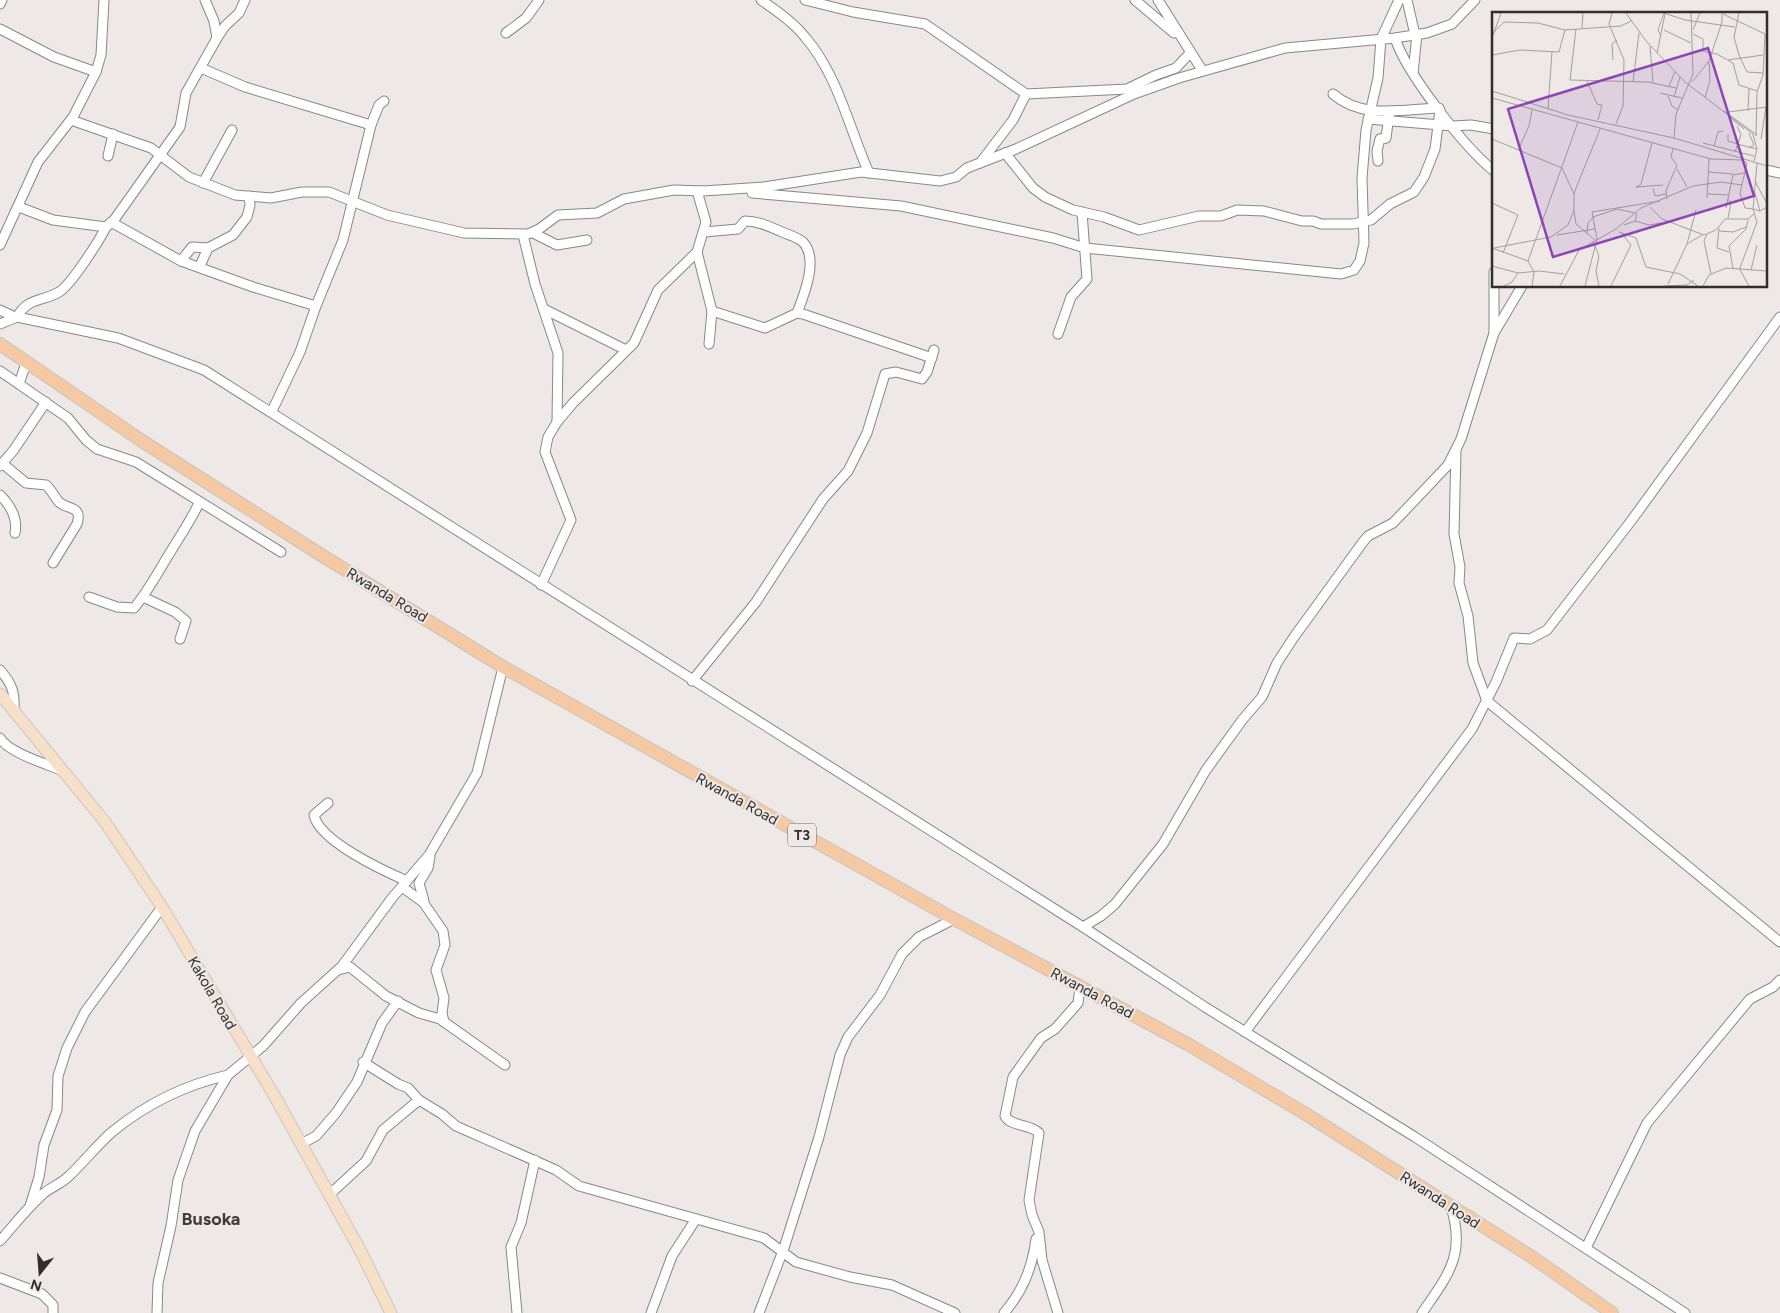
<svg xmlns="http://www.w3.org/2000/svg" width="1780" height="1313" font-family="Figtree,sans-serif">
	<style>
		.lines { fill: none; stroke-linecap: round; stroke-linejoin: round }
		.minor-casing { stroke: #8a8785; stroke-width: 11 }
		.major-casing { stroke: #c5c5c4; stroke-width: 13 }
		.highway-casing { stroke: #c5c5c4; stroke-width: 14 }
		.minor { stroke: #fff; stroke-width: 9 }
		.major { stroke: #f8dfc8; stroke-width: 11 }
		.highway { stroke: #f4c9a4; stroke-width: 12 }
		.labels { text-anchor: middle; stroke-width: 4; stroke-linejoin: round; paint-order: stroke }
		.shield { fill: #eee9e7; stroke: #696766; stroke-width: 1 }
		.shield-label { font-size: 14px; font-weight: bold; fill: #302f2e }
		.street-label { font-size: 15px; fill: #302f2e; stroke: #eee9e7 }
		.quarter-label { font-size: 18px; font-weight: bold; fill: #3f3c3b; stroke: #eee9e7 }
		.inset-road { fill: none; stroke: #a29f9d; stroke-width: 1 }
		.view { fill: #8f44b6; fill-opacity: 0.15; stroke: #8f44b6; stroke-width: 2.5 }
		.inset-edge { fill: none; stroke: #302f2e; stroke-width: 2.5 }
	</style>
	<rect width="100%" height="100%" fill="#eee9e7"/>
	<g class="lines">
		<defs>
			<g id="minor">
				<path d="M 205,0 L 214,21 L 217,38"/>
				<path d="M 761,0 C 777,11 793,22 805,37 C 838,75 849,128 869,173"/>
				<path d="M 805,0 L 853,12 L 925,24 L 1026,94"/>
				<path d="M 1135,0 L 1174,33"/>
				<path d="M 1158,0 L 1202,70"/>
				<path d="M 1407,0 L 1415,35"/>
				<path d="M 0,4 L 2,0"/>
				<path d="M 0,29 L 54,57 L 96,72"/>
				<path d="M 506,33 L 526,18 L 539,0"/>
				<path d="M 1395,38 C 1406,73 1465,148 1494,171"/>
				<path d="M 201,68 L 245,87 L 371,125"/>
				<path d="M 1413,73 L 1417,34"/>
				<path d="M 1333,94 C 1363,120 1402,109 1439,108"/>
				<path d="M 1368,119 L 1453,126 L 1471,125 L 1494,129"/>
				<path d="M 71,120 L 151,148 L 189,177 L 235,195 L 271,198 L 302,192 L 329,192 L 387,215 L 464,233 L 528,234 L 539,229 L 558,215 L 597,213 L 624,199 L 674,190 L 703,191 L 764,187 L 861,172 L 940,181 L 956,177 L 967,168 L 1016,149 L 1134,94 L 1179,78 L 1285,48 L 1395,38 L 1427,33 L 1452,24 L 1475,0"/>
				<path d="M 1005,153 L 1033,188 L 1045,197 L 1073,210 L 1104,217 L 1139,230 L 1199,216 L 1221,216 L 1237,210 L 1264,211 L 1302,221 L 1313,221 L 1321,224 L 1353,224 L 1371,220 L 1390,204 L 1414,192 L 1424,177 L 1435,149 L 1440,110"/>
				<path d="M 108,156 L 113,134"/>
				<path d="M 1378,161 L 1377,151 L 1380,139 L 1386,138 L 1389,115"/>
				<path d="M 980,163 L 1013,120 L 1026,94 L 1127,89 L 1156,75 L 1176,68 L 1190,53"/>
				<path d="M 1766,170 L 1780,173"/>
				<path d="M 203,183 L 232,130"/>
				<path d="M 752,193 L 901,206 L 1053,238 L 1085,248 L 1341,274 L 1354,270 L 1360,261 L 1364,243 L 1362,178 L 1366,130 L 1378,78 L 1381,39 L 1399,0"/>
				<path d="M 19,207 L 53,220 L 106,227 L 114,220 L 180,127 L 186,93 L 217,38 L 225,26 L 239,13 L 245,0"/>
				<path d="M 111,222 L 181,261 L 253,287 L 316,306"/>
				<path d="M 704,232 L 738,229 L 745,221 C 759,221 770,227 782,232 C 789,235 797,237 803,242 C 819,259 804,295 797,313"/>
				<path d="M 533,233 L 557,245 L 587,240"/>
				<path d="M 523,235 L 535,284 L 558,353 L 557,422"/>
				<path d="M 0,245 L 38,162 L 73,117 L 96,72 L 101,55 L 104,0"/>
				<path d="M 697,252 L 712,311 L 709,344"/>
				<path d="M 181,261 L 192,247 L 208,248 L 233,235 L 247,217 L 250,205 L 249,196"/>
				<path d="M 200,266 L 208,248"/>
				<path d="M 1494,272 L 1494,333"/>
				<path d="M 544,309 L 626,350"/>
				<path d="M 0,310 L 15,317"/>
				<path d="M 712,311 L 765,328 L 797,313 L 803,314 L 932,358"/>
				<path d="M 17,317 C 28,297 42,302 59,292 C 71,285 99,241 106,227"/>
				<path d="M 0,324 L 17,317 L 118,338 L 204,370 L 1083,927 L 1205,1007 L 1415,1137 L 1685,1313"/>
				<path d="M 1058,334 L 1071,297 L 1087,279 L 1082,212"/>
				<path d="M 0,371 L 68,418 L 86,440 L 97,449 L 136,462 L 281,552"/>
				<path d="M 19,384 L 26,363"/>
				<path d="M 272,411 L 300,352 L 316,306 L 343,240 L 371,125 L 379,105 L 384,101"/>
				<path d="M 1456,451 L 1454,534 L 1460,567 L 1459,583 L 1468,616 L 1473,663 L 1487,701 L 1780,942"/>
				<path d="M 2,463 L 26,483 L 46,485 C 52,490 54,497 59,502 C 67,510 83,505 77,524 L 53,563"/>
				<path d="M 0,466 L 13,451 L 46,402"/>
				<path d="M 0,495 C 10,505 18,518 15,533"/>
				<path d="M 541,585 L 571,520 L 545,452 L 548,437 L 557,422 L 573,403 L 634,343 L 658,290 L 697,252 L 706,222 L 697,191 L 702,191"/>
				<path d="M 89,597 L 117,607 L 134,608 C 145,595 153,581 162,566 C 174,545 188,526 199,503"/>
				<path d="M 143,597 L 175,612 L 186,621 L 180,639"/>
				<path d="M 0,670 C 13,685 15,693 14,712"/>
				<path d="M 692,681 L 756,602 L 823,499 L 848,471 L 867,433 L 885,374 L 896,372 L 922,379 L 927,372 L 934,350"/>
				<path d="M 0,738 C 9,753 47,764 63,771"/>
				<path d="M 328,803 L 314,815 C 319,841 384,871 407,881"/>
				<path d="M 402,887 L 423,902 L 443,931 L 445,945 L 436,970 L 444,998 L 442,1013 L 444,1022"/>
				<path d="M 424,901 L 419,883 L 428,868 L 430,856"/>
				<path d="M 1083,927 L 1101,916 L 1115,904 L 1163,844 L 1206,770 L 1243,719 L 1262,697 L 1277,663 L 1294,637 L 1363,542 L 1368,536 L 1393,523 L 1448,465 L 1461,439 L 1494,333 L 1522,286"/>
				<path d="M 338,970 L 350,967 L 386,996 L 419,1013 L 440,1019 L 505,1065"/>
				<path d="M 1245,1032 L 1472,729 L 1496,682 L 1514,638 L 1530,639 L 1547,630 L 1631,521 L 1780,317"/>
				<path d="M 363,1062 L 398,1084 L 408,1088 L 419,1100 L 442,1114 L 456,1126 L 556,1170 L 579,1186 L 764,1238 L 796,1262 L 850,1277 L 892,1285 L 955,1313"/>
				<path d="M 301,1144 L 316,1136 L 336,1113 L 357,1082 L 382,1023 L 398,1001"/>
				<path d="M 329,1195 L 366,1161 L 383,1130 L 419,1100"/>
				<path d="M 30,1206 L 39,1177 L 44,1145 L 57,1110 L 58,1076 L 67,1048 L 85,1012 L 162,907"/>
				<path d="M 0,1241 C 14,1225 28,1207 44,1193 C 52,1187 62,1183 69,1176 C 84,1162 97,1145 112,1132 C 146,1104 185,1085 228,1075"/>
				<path d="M 1586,1248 L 1647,1123 L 1750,999 L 1773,987 L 1780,980"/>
				<path d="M 0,1278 L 42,1294 L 53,1305 L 53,1313"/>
				<path d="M 157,1313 L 158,1283 L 171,1226 L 178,1180 L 195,1131 L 228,1075 L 263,1046 L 301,1003 L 342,966 L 392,898 L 429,855 L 477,773 L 503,667"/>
				<path d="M 517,1313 L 511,1247 L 521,1223 L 535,1160"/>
				<path d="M 651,1313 L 672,1256 L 696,1219"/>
				<path d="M 759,1313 L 784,1248 L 819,1137 L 840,1055 L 848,1037 L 880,995 L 902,954 L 919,937 L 954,919"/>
				<path d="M 1004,1313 C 1023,1291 1032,1268 1036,1239"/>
				<path d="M 1058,1313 L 1042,1260 L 1039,1232 L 1032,1215 L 1029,1200 L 1039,1133 C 1031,1124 1011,1127 1005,1116 L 1013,1077 L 1041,1038 L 1055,1029 L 1078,1003 L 1080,987"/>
				<path d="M 1422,1313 C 1448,1275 1466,1255 1451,1207"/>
			</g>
			<path id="major" d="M 0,694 L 105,822 L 162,907 L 274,1095 L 360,1250 L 391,1313"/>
			<path id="highway" d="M 0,344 L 142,441 L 318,553 L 503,667 L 954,919 L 1191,1046 L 1304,1113 L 1532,1257 L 1612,1313"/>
		</defs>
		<use href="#minor" class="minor-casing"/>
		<use href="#major" class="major-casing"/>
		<use href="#highway" class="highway-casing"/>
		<use href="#minor" class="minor"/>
		<use href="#major" class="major"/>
		<use href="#highway" class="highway"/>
	</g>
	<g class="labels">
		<rect class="shield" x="788" y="823.5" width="28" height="23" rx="4"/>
		<g class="shield-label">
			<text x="802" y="840">T3</text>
		</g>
		<g class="street-label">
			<text transform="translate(387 595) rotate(31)" y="5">Rwanda Road</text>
			<text transform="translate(737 799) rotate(29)" y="5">Rwanda Road</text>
			<text transform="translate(212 993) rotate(60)" y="5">Kakola Road</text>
			<text transform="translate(1092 993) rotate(28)" y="5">Rwanda Road</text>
			<text transform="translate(1440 1200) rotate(33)" y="5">Rwanda Road</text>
		</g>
		<g class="quarter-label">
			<text x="211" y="1225">Busoka</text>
		</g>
	</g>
	<g transform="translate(1492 12)">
		<rect width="275" height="275" fill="#eee9e7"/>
		<path class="inset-road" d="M 120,1 L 117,12 L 132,48 L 131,94 L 124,112M 134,1 L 154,29 L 193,70 L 261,122 L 265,137 L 262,149M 172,1 L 193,8 L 243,15M 247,1 L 242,25 L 247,43 L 255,60 L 271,61M 231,2 L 273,22M 90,16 L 91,1M 84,17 L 78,68 L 156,70 L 184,76M 172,18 L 199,31M 201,18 L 208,1M 1,21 L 12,10 L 46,11 L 73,18 L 129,14 L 139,9M 201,22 L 211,27 L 211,39 L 225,42 L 241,51 L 247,73 L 265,79M 169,24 L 166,18 L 172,1M 0,26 L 9,1M 158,34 L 161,71M 165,41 L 173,2M 0,43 L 28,38 L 67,40 L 73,18M 121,48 L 120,32 L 125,28M 236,48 L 271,43M 95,69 L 105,92 L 110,93 L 106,108M 141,70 L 147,21M 200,70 L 217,49 L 230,10 L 230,1M 177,74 L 183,60M 0,79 L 76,103 L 182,126 L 275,154M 168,81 L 190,86M 176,84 L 180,94 L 186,98M 182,85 L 188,65M 0,86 L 219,147 L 250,148M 213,86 L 218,68 L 217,50M 56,97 L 60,39M 232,99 L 265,123M 256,99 L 257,77M 236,100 L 275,95M 236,104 L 252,117M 257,121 L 262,133 L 257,136M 236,122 L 236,129 L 246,132M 264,124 L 265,80 L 271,63 L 273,22M 182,126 L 184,102 L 201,62 L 199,1M 0,127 L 70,156 L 82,182M 269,127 L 274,95M 211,131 L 262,144M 245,132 L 265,137M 222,134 L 226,120 L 231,119M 26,138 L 37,114 L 40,98M 243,140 L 249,123 L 245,114M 253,149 L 255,151 L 248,181 L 253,196 L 261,197M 185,157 L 195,175M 216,160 L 241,162M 263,169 L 275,192M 144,175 L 171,173M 144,176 L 149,172 L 160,131M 161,176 L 163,184 L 174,182M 262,178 L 268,199M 216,182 L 237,183M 215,186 L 217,147M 175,187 L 174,179 L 185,153 L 179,145 L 181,136M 236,187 L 239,191 L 236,206M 0,191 L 26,203 L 11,241M 158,195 L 170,207 L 212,223 L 224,218 L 233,207 L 256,207 L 262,202M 234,196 L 241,163 L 252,161M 261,197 L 268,199 L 275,195M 82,199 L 84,212 L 103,228M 143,209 L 157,213 L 175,210M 132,213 L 143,209 L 145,201M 227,216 L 225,236 L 237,240M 227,219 L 241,220 L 254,215M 127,220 L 144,226 L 154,255 L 188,262 L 206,274M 95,221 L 96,211 L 101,205 L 125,197 L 143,201M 215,222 L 212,229 L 219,262M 65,223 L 103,217M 101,229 L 107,244 L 104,259 L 107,274M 195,232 L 210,223M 0,236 L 36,249 L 86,110M 2,236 L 59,225 L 76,213 L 82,198 L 82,181 L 108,117M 36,249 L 42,260 L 40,274M 0,254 L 26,261 L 47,259 L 72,262M 241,256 L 237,234 L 254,217 L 256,208M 247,256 L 257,274M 248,256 L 265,210 L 261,197 L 265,151M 259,258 L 265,233M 176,272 L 195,232 L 204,198M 12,274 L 20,270 L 26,261M 68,274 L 87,238 L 124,217 L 149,196 L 201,174 L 229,170 L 250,173M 93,274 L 105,227 L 100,200 L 168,189M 119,274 L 139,233 L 130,222M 172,274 L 195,273 L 202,268M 211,274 L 217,263 L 234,256 L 275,259"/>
		<path class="view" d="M 216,36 L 262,184 L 61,245 L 16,97 Z"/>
		<rect width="275" height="275" class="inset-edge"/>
	</g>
	<g transform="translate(40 1273) rotate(197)" stroke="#eee9e7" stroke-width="4" paint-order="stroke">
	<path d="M0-4L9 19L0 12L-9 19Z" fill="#302f2e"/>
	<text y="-8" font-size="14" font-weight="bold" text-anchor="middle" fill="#302f2e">N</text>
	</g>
</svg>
